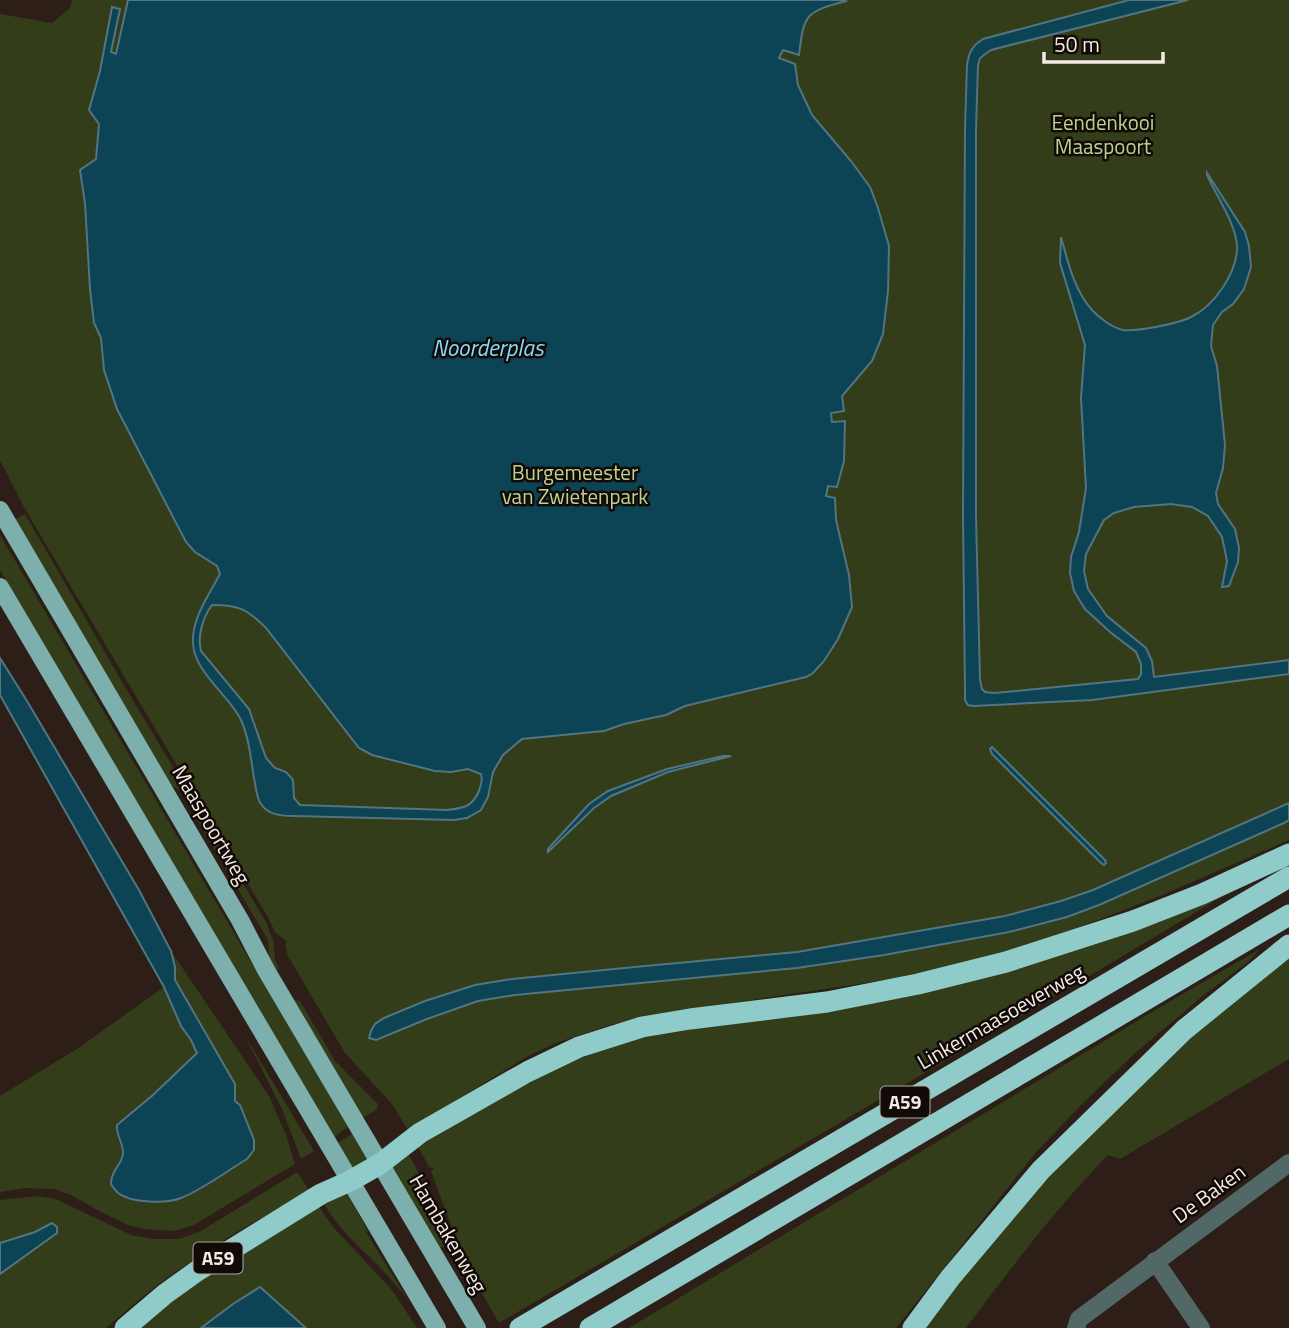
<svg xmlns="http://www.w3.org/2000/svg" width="1289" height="1328" font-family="'Titillium Web',sans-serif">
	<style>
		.green { fill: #333d19 }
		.water { fill: #0c4355; stroke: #527580; stroke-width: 2; fill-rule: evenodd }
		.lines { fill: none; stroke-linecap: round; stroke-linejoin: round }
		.minor { stroke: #516867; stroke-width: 18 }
		.major { stroke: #7dafac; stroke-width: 18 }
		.highway { stroke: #8fcbc8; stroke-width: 21 }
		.labels { text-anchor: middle; stroke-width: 5; stroke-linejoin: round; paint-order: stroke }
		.shield { fill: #110a07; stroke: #b1a8a3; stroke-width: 2 }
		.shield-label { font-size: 19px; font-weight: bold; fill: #f5ebe6 }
		.park-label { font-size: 21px; fill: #bdd28f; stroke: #110a07 }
		.street-label { font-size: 21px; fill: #f5ebe6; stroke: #110a07 }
		.water-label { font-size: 23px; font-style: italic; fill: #88dafa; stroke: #110a07 }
	</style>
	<rect width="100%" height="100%" fill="#2d1f18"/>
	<g class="green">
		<path d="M 72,0 L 1289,0 L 1289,803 L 1093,890 L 1061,901 L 1005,916 L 797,952 L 645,966 L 475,985 L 425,1001 L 384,1018 L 376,1040 L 427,1019 L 478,1001 L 515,995 L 797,968 L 1067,917 L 1099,905 L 1289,820 L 1289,840 L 1160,896 L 1054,937 L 977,961 L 906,977 L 737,1002 L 638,1018 L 607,1026 L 556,1043 L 528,1056 L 408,1130 L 392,1104 L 345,1053 L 288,956 L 285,946 L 287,942 L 275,932 L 268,917 L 201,806 L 25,509 L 0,460 L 0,14 L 52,23 L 70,8 Z"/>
		<path d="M 25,514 L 125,687 L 266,922 L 273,940 L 275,959 L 279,970 C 268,966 269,951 268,940 L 180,791 L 164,780 L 12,521 Z"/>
		<path d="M 0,535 L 348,1127 L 334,1137 L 0,570 Z"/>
		<path d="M 1243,884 L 1081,981 L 499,1323 L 472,1276 L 459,1247 L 431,1171 L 434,1169 L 432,1167 L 430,1168 L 418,1147 C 489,1104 555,1063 636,1038 L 830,1006 Z"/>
		<path d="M 1260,949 L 1247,963 L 1205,994 L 1134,1054 L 1084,1102 L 1038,1150 L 896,1328 L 629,1328 L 1157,1009 Z"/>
		<path d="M 171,951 L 269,1096 L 286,1135 L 295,1164 L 194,1225 L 175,1231 L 144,1229 L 128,1225 L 103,1213 L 71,1195 L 55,1189 L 26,1188 L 0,1192 L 0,1096 L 80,1047 L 164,987 L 181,1026 L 191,1040 L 197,1053 L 153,1095 L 117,1125 C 115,1151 133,1145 111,1174 L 127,1198 C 146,1201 164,1203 183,1198 L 247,1159 L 254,1150 L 235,1102 L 235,1084 L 175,980 L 175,967 Z"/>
		<path d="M 1289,956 L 1289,1059 L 1120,1159 L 1108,1155 C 1056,1208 1011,1268 966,1328 L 924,1328 L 942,1303 L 1059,1160 L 1201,1028 Z"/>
		<path d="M 294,1000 L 300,1001 L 335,1061 L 378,1104 L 376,1110 L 362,1118 Z"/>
		<path d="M 243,1032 L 314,1151 L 301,1159 L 282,1109 Z"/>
		<path d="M 352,1134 L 368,1161 L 353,1170 L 338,1143 Z"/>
		<path d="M 408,1153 L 426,1187 L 446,1246 L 439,1248 L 392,1167 Z"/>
		<path d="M 296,1173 L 298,1173 L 310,1192 C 267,1214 223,1239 183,1267 C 155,1285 131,1307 106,1328 L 0,1328 L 0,1274 L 56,1234 L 52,1223 L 35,1232 L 0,1243 L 0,1200 L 36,1196 L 56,1199 L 131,1235 L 153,1239 L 179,1239 L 199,1232 Z"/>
		<path d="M 344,1194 L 348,1195 L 368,1231 L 366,1232 L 408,1300 C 401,1291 394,1282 386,1274 C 365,1251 340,1232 324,1204 Z"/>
		<path d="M 319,1207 L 333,1227 L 392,1290 L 417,1328 L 306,1328 L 260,1287 L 233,1304 L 201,1328 L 140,1328 L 194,1282 Z"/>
	</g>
	<g class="water">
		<path d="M 128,0 L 845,0 L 846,1 C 805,12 804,14 799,55 L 783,50 L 779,58 L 795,64 L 798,85 L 812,115 L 851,161 L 870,187 L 878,208 L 889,246 L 888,291 L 883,334 L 872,361 L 842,396 L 844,411 L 831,413 L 832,422 L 845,421 L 844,461 L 837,487 L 828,486 L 826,496 L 835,498 L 836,520 L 849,575 L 852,607 L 838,639 L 824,661 L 813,673 L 806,677 L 685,706 L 666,715 L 624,724 L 604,731 L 522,739 L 503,755 L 493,772 L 488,797 L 481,810 L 467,818 L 454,820 L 294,816 C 282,816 268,815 261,804 C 256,797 256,787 254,778 C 251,759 249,738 241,720 C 229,695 195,673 193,644 C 191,619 209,595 220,574 L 217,566 L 195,552 L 186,542 L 117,409 L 104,370 L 101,338 L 94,323 L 90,289 L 85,203 L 80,170 L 96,159 L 99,124 L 89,110 L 100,71 L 112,7 L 120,9 L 111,52 L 116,54 ZM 212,605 C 239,605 247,609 266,628 L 359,748 L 372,755 L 435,771 L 451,772 L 468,769 L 481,774 C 483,781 481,784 479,791 C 472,807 464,808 447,810 L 300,805 L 294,798 L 293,780 L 286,772 L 275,768 L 266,758 L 249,709 L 201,651 C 197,636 203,617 212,605 Z"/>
		<path d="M 1129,0 L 1188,0 L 991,50 L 980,58 L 978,65 L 976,129 L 976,517 L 980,680 L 982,689 L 985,692 L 995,693 L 1138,679 L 1141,674 L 1141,664 L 1136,652 L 1110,632 L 1085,609 L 1074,591 L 1070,573 L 1071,557 L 1079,532 L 1086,488 L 1081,398 L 1085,345 L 1060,263 L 1061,237 C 1068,262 1074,290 1092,310 C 1099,318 1113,328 1123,330 C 1136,332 1180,323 1191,317 C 1214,306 1236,274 1237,249 C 1238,227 1216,195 1207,175 L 1207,173 L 1245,232 L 1249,246 L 1251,267 L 1244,289 L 1233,304 L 1222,312 L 1213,325 L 1211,346 L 1217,366 L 1225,445 L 1223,468 L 1216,493 L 1218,504 L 1235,529 L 1239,548 L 1238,562 L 1229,586 L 1222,587 L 1227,561 L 1222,537 L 1208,516 L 1192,507 L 1171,504 L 1134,507 L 1114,513 L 1104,520 L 1086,554 L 1084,571 L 1088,589 L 1107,616 L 1146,648 L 1152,661 L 1154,677 L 1289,660 L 1289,674 L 1092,700 L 974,706 L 968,705 L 965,700 L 965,691 L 963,517 L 965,128 L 967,65 C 969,52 972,46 983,39 Z"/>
		<path d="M 0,658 L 27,701 L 139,890 L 171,951 L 175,967 L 175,980 L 235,1084 L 235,1101 L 240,1105 L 254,1140 L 254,1150 L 247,1159 C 227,1171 202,1190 181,1198 C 166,1204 131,1203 118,1193 C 117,1192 111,1185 111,1184 C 111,1169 122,1166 123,1153 C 123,1143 116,1135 117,1125 L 153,1095 L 197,1053 L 191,1040 L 181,1026 L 164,987 L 0,695 Z"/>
		<path d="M 992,747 L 1105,860 L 1106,863 L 1104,865 L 1101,863 L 992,754 L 990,749 Z"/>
		<path d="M 723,756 L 731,756 L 668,772 L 611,796 L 594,808 L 548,852 L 548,849 L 589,804 L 608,791 L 667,769 Z"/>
		<path d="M 1289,803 L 1289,820 L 1284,823 L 1099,905 L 1067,917 L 1009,932 L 884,955 L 797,968 L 515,995 L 478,1001 L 427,1019 L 376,1040 L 369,1038 L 371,1031 L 375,1024 L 384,1018 L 425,1001 L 475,985 L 512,979 L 645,966 L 797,952 L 1005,916 L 1061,901 L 1093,890 Z"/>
		<path d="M 52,1223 L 57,1227 L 57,1233 L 0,1274 L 0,1243 L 35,1232 Z"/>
		<path d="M 260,1287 L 306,1328 L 201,1328 L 233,1304 Z"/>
	</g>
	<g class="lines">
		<g class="minor">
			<path d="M 1155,1261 L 1201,1328"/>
			<path d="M 1076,1328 L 1079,1319 L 1289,1163"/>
		</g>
		<g class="major">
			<path d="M 0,510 L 240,920 L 266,970 L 477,1328"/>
			<path d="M 0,587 L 437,1328"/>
		</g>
		<g class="highway">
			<path d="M 125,1328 L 165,1294 L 197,1271 L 321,1194 L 350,1181 L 380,1164 L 420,1133 L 527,1072 L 579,1047 L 642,1027 L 690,1019 L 827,1002 L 918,984 L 1006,962 L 1133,921 L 1202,894 L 1289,854"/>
			<path d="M 520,1328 L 1289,877"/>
			<path d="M 590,1328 L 1289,915"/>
			<path d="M 913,1328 L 950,1278 L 1041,1170 L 1184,1030 L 1289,945"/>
		</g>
	</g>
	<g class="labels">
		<g class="shield">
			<rect x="880.5" y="1086.5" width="49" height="31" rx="5"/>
			<rect x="193.5" y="1242.5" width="49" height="31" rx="5"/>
		</g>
		<g class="shield-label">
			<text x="905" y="1109">A59</text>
			<text x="218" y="1265">A59</text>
		</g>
		<g class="park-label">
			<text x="1103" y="130">Eendenkooi<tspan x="1103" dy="24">Maaspoort</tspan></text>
			<text x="575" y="480">Burgemeester<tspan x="575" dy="24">van Zwietenpark</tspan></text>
		</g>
		<g class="street-label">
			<text transform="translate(211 825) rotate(60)" y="7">Maaspoortweg</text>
			<text transform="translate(1001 1017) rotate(-30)" y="7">Linkermaasoeverweg</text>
			<text transform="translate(1209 1194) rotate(-36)" y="7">De Baken</text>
			<text transform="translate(448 1234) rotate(60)" y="7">Hambakenweg</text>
		</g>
		<g class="water-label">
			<text x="488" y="356">Noorderplas</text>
		</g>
	</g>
	<path d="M1044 52v10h119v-10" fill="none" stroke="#f5ebe6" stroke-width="3.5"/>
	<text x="1054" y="52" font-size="21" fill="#f5ebe6" stroke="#110a07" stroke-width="5" paint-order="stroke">50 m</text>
</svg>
